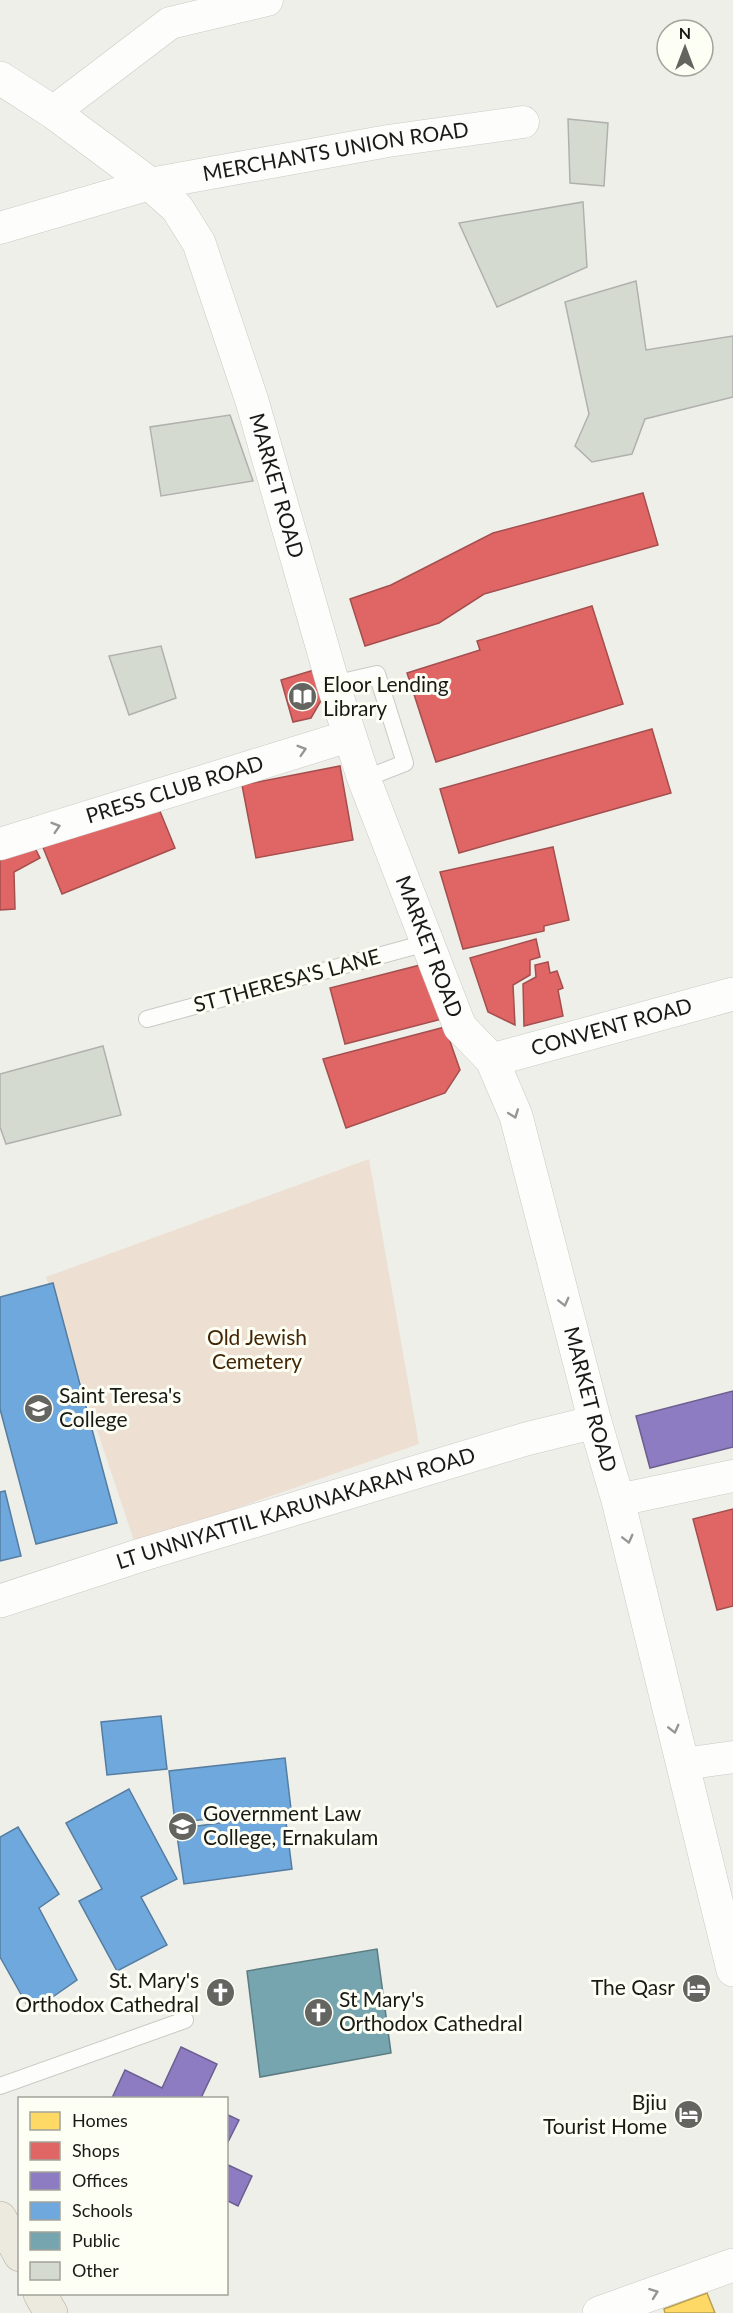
<svg xmlns="http://www.w3.org/2000/svg" width="733" height="2313" font-family="Lato,sans-serif">
	<style>
		.green { fill: #ede0d2 }
		.homes { fill: #ffd966; stroke: #baa04e; stroke-width: 1.5 }
		.shops { fill: #e06666; stroke: #a44f4e; stroke-width: 1.5 }
		.offices { fill: #8e7cc3; stroke: #6b5f8f; stroke-width: 1.5 }
		.schools { fill: #6fa8dc; stroke: #557da1; stroke-width: 1.5 }
		.public { fill: #76a5af; stroke: #5a7b81; stroke-width: 1.5 }
		.building { fill: #d5dad1; stroke: #b0b1ae; stroke-width: 1.5 }
		.lines { fill: none; stroke-linecap: round; stroke-linejoin: round }
		.service-casing { stroke: #c9cac5; stroke-width: 18 }
		.minor-casing { stroke: #c9cac5; stroke-width: 33 }
		.tertiary-casing { stroke: #c9cac5; stroke-width: 34 }
		.primary-casing { stroke: #b0aa95; stroke-width: 34 }
		.service { stroke: #fdfdfc; stroke-width: 16 }
		.minor { stroke: #fdfdfc; stroke-width: 32 }
		.tertiary { stroke: #fdfdfc; stroke-width: 33 }
		.primary { stroke: #eceadf; stroke-width: 33 }
		.oneway { stroke: #969794 }
		.labels { text-anchor: middle; stroke-width: 6; stroke-linejoin: round; paint-order: stroke }
		.street-label { font-size: 21px; fill: #191a16; stroke: #fdfff4 }
		.poi-label { font-size: 21px; fill: #191a16; stroke: #fdfff4; text-anchor: start }
		.park-label { font-size: 21px; fill: #412506; stroke: #fdfff4 }
	</style>
	<rect width="100%" height="100%" fill="#efefea"/>
	<path class="green" d="M 369,1159 L 419,1444 L 135,1544 L 46,1277 Z"/>
	<path class="homes" d="M 707,2293 L 715,2313 L 665,2313 L 664,2309 Z"/>
	<g class="shops">
		<path d="M 643,493 L 658,545 L 484,594 L 439,623 L 365,646 L 350,599 L 391,585 L 493,533 Z"/>
		<path d="M 592,606 L 623,704 L 436,762 L 407,673 L 480,650 L 477,641 Z"/>
		<path d="M 314,670 L 322,699 L 311,718 L 293,722 L 281,680 Z"/>
		<path d="M 652,729 L 671,793 L 459,853 L 440,789 Z"/>
		<path d="M 340,766 L 353,840 L 256,858 L 242,785 Z"/>
		<path d="M 155,799 L 175,848 L 62,894 L 42,845 Z"/>
		<path d="M 34,846 L 40,858 L 14,872 L 15,909 L 0,910 L 0,856 Z"/>
		<path d="M 553,847 L 569,920 L 544,926 L 544,931 L 463,949 L 440,872 Z"/>
		<path d="M 536,939 L 540,957 L 530,960 L 530,975 L 513,985 L 515,1025 L 488,1012 L 470,958 Z"/>
		<path d="M 548,962 L 550,973 L 557,971 L 563,988 L 558,990 L 563,1016 L 524,1026 L 523,984 L 536,977 L 535,965 Z"/>
		<path d="M 428,963 L 442,1019 L 345,1044 L 330,988 Z"/>
		<path d="M 445,1027 L 460,1070 L 445,1093 L 346,1128 L 323,1059 Z"/>
		<path d="M 733,1509 L 733,1606 L 717,1610 L 693,1519 Z"/>
	</g>
	<g class="offices">
		<path d="M 733,1391 L 733,1447 L 650,1468 L 636,1416 Z"/>
		<path d="M 181,2047 L 217,2064 L 201,2098 L 112,2098 L 125,2070 L 162,2088 Z"/>
		<path d="M 226,2114 L 239,2120 L 226,2146 Z"/>
		<path d="M 226,2164 L 252,2176 L 238,2206 L 226,2200 Z"/>
	</g>
	<g class="schools">
		<path d="M 53,1283 L 117,1523 L 36,1544 L 0,1409 L 0,1297 Z"/>
		<path d="M 5,1491 L 21,1556 L 0,1561 L 0,1492 Z"/>
		<path d="M 161,1716 L 167,1769 L 107,1775 L 101,1722 Z"/>
		<path d="M 285,1758 L 291,1809 L 175,1823 L 169,1771 Z"/>
		<path d="M 129,1789 L 177,1879 L 141,1897 L 167,1945 L 117,1971 L 79,1901 L 102,1889 L 66,1823 Z"/>
		<path d="M 285,1814 L 292,1869 L 184,1884 L 176,1829 Z"/>
		<path d="M 18,1827 L 59,1894 L 39,1908 L 77,1980 L 31,2012 L 0,1957 L 0,1837 Z"/>
	</g>
	<path class="public" d="M 377,1949 L 391,2053 L 260,2077 L 247,1971 Z"/>
	<g class="building">
		<path d="M 568,119 L 608,123 L 604,186 L 570,183 Z"/>
		<path d="M 583,202 L 587,267 L 497,307 L 459,223 Z"/>
		<path d="M 636,281 L 646,350 L 733,336 L 733,397 L 645,419 L 632,454 L 592,462 L 575,446 L 589,414 L 565,302 Z"/>
		<path d="M 230,415 L 253,481 L 161,496 L 150,427 Z"/>
		<path d="M 161,646 L 176,698 L 129,715 L 109,656 Z"/>
		<path d="M 103,1046 L 121,1115 L 6,1144 L 0,1127 L 0,1074 Z"/>
	</g>
	<g class="lines">
		<defs>
			<g id="service">
				<path d="M 333,684 L 377,674 L 405,763 L 364,779"/>
				<path d="M 147,1019 L 426,943"/>
				<path d="M 0,2086 L 185,2020"/>
			</g>
			<g id="minor">
				<path d="M 53,112 L 170,23 L 267,0"/>
				<path id="s1" d="M 0,228 L 150,184 L 388,141 L 523,122"/>
				<path id="s2" d="M 0,844 L 349,736"/>
				<path d="M 618,1500 L 733,1476"/>
				<path d="M 683,1764 L 733,1757"/>
			</g>
			<g id="tertiary">
				<path id="s3" d="M 0,78 L 53,112 L 150,184 L 177,208 L 199,243 L 252,401 L 333,684 L 364,779 L 460,1027 L 492,1060 L 516,1116 L 595,1422 L 618,1500 L 733,1970"/>
				<path id="s4" d="M 492,1060 L 733,994"/>
				<path id="s5" d="M 0,1601 L 141,1555 L 526,1439 L 595,1422"/>
				<path d="M 599,2313 L 733,2265"/>
			</g>
			<g id="primary">
				<path d="M 0,2218 L 20,2255"/>
				<path d="M 40,2294 L 51,2313"/>
			</g>
		</defs>
		<use href="#service" class="service-casing"/>
		<use href="#minor" class="minor-casing"/>
		<use href="#tertiary" class="tertiary-casing"/>
		<use href="#primary" class="primary-casing"/>
		<use href="#service" class="service"/>
		<use href="#minor" class="minor"/>
		<use href="#tertiary" class="tertiary"/>
		<use href="#primary" class="primary"/>
	</g>
	<defs><path id="oneway-chevron" d="M-2-3.5L2.5 0L-2 3.5" fill="none" stroke-width="1.6" stroke-linecap="round" stroke-linejoin="round" transform="scale(1.5)"/></defs>
	<g class="oneway">
		<use href="#oneway-chevron" transform="translate(302 750) rotate(-17)"/>
		<use href="#oneway-chevron" transform="translate(56 827) rotate(-17)"/>
		<use href="#oneway-chevron" transform="translate(514 1114) rotate(70)"/>
		<use href="#oneway-chevron" transform="translate(564 1302) rotate(76)"/>
		<use href="#oneway-chevron" transform="translate(628 1539) rotate(76)"/>
		<use href="#oneway-chevron" transform="translate(674 1729) rotate(76)"/>
		<use href="#oneway-chevron" transform="translate(654 2293) rotate(-20)"/>
	</g>
	<defs>
		<symbol id="library-disc" viewBox="-11 -11 22 22"><circle r="9.5" fill="#646560" stroke="#fdfff4"/><path d="M-6-4Q-3-5.5-.7-3.5V5Q-3 3-6 4ZM6-4Q3-5.5 .7-3.5V5Q3 3 6 4Z" fill="#fff"/></symbol>
		<symbol id="university-disc" viewBox="-11 -11 22 22"><circle r="9.5" fill="#646560" stroke="#fdfff4"/><path d="M0-5L7-2L0 1L-7-2ZM-4 1L0 2.5L4 1V4Q0 6-4 4Z" fill="#fff"/></symbol>
		<symbol id="hotel-disc" viewBox="-11 -11 22 22"><circle r="9.5" fill="#646560" stroke="#fdfff4"/><path d="M-6-4.5h1.5V1H6V5H4.5V3h-9V5H-6ZM-4 0a1.8 1.8 0 1 1 3.6 0ZM.5 0V-2.5h3Q6-2.5 6 0Z" fill="#fff"/></symbol>
		<symbol id="church-disc" viewBox="-11 -11 22 22"><circle r="9.5" fill="#646560" stroke="#fdfff4"/><path d="M-1.2-6h2.4v3.5h3.3v2.4h-3.3V6h-2.4V-.1h-3.3v-2.4h3.3Z" fill="#fff"/></symbol>
	</defs>
	<g fill-rule="evenodd">
		<use href="#library-disc" x="286" y="680" width="33" height="33"/>
		<use href="#university-disc" x="22" y="1392" width="33" height="33"/>
		<use href="#university-disc" x="166" y="1810" width="33" height="33"/>
		<use href="#hotel-disc" x="680" y="1972" width="33" height="33"/>
		<use href="#church-disc" x="204" y="1976" width="33" height="33"/>
		<use href="#church-disc" x="302" y="1996" width="33" height="33"/>
		<use href="#hotel-disc" x="672" y="2098" width="33" height="33"/>
	</g>
	<g class="labels">
		<g class="street-label">
			<text dy="7" stroke="none"><textPath href="#s1" startOffset="345">MERCHANTS UNION ROAD</textPath></text>
			<text dy="7" stroke="none"><textPath href="#s3" startOffset="516">MARKET ROAD</textPath></text>
			<text dy="7" stroke="none"><textPath href="#s2" startOffset="183">PRESS CLUB ROAD</textPath></text>
			<text dy="7" stroke="none"><textPath href="#s3" startOffset="1002">MARKET ROAD</textPath></text>
			<text transform="translate(287 981) rotate(-15)" y="7">ST THERESA'S LANE</text>
			<text dy="7" stroke="none"><textPath href="#s4" startOffset="124">CONVENT ROAD</textPath></text>
			<text dy="7" stroke="none"><textPath href="#s3" startOffset="1488">MARKET ROAD</textPath></text>
			<text dy="7" stroke="none"><textPath href="#s5" startOffset="310">LT UNNIYATTIL KARUNAKARAN ROAD</textPath></text>
		</g>
		<g class="poi-label">
			<text x="323" y="692">Eloor Lending<tspan x="323" dy="24">Library</tspan></text>
			<text x="59" y="1403">Saint Teresa's<tspan x="59" dy="24">College</tspan></text>
			<text x="203" y="1821">Government Law<tspan x="203" dy="24">College, Ernakulam</tspan></text>
			<text x="199" y="1988" text-anchor="end">St. Mary's<tspan x="199" dy="24">Orthodox Cathedral</tspan></text>
			<text x="675" y="1995" text-anchor="end">The Qasr</text>
			<text x="339" y="2007">St Mary's<tspan x="339" dy="24">Orthodox Cathedral</tspan></text>
			<text x="667" y="2110" text-anchor="end">Bjiu<tspan x="667" dy="24">Tourist Home</tspan></text>
		</g>
		<g class="park-label">
			<text x="257" y="1345">Old Jewish<tspan x="257" dy="24">Cemetery</tspan></text>
		</g>
	</g>
	<rect x="18" y="2097" width="210" height="198" fill="#fdfff4" stroke="#a2a39b" stroke-width="1.5"/>
	<rect x="30" y="2112" width="30" height="18" fill="#ffd966" stroke="#a2a39b" stroke-width="1.5"/>
	<text x="72" y="2127" font-size="18" fill="#191a16">Homes</text>
	<rect x="30" y="2142" width="30" height="18" fill="#e06666" stroke="#a2a39b" stroke-width="1.5"/>
	<text x="72" y="2157" font-size="18" fill="#191a16">Shops</text>
	<rect x="30" y="2172" width="30" height="18" fill="#8e7cc3" stroke="#a2a39b" stroke-width="1.5"/>
	<text x="72" y="2187" font-size="18" fill="#191a16">Offices</text>
	<rect x="30" y="2202" width="30" height="18" fill="#6fa8dc" stroke="#a2a39b" stroke-width="1.5"/>
	<text x="72" y="2217" font-size="18" fill="#191a16">Schools</text>
	<rect x="30" y="2232" width="30" height="18" fill="#76a5af" stroke="#a2a39b" stroke-width="1.5"/>
	<text x="72" y="2247" font-size="18" fill="#191a16">Public</text>
	<rect x="30" y="2262" width="30" height="18" fill="#d5dad1" stroke="#a2a39b" stroke-width="1.5"/>
	<text x="72" y="2277" font-size="18" fill="#191a16">Other</text>
	<g transform="translate(685 48)"><circle r="28" fill="#fdfff4" stroke="#a2a39b" stroke-width="1.5"/>
	<path d="M0-4.5L10 22L0 15L-10 22Z" fill="#646560"/>
	<text y="-9" font-size="16" font-weight="bold" text-anchor="middle" fill="#191a16">N</text>
	</g>
</svg>
